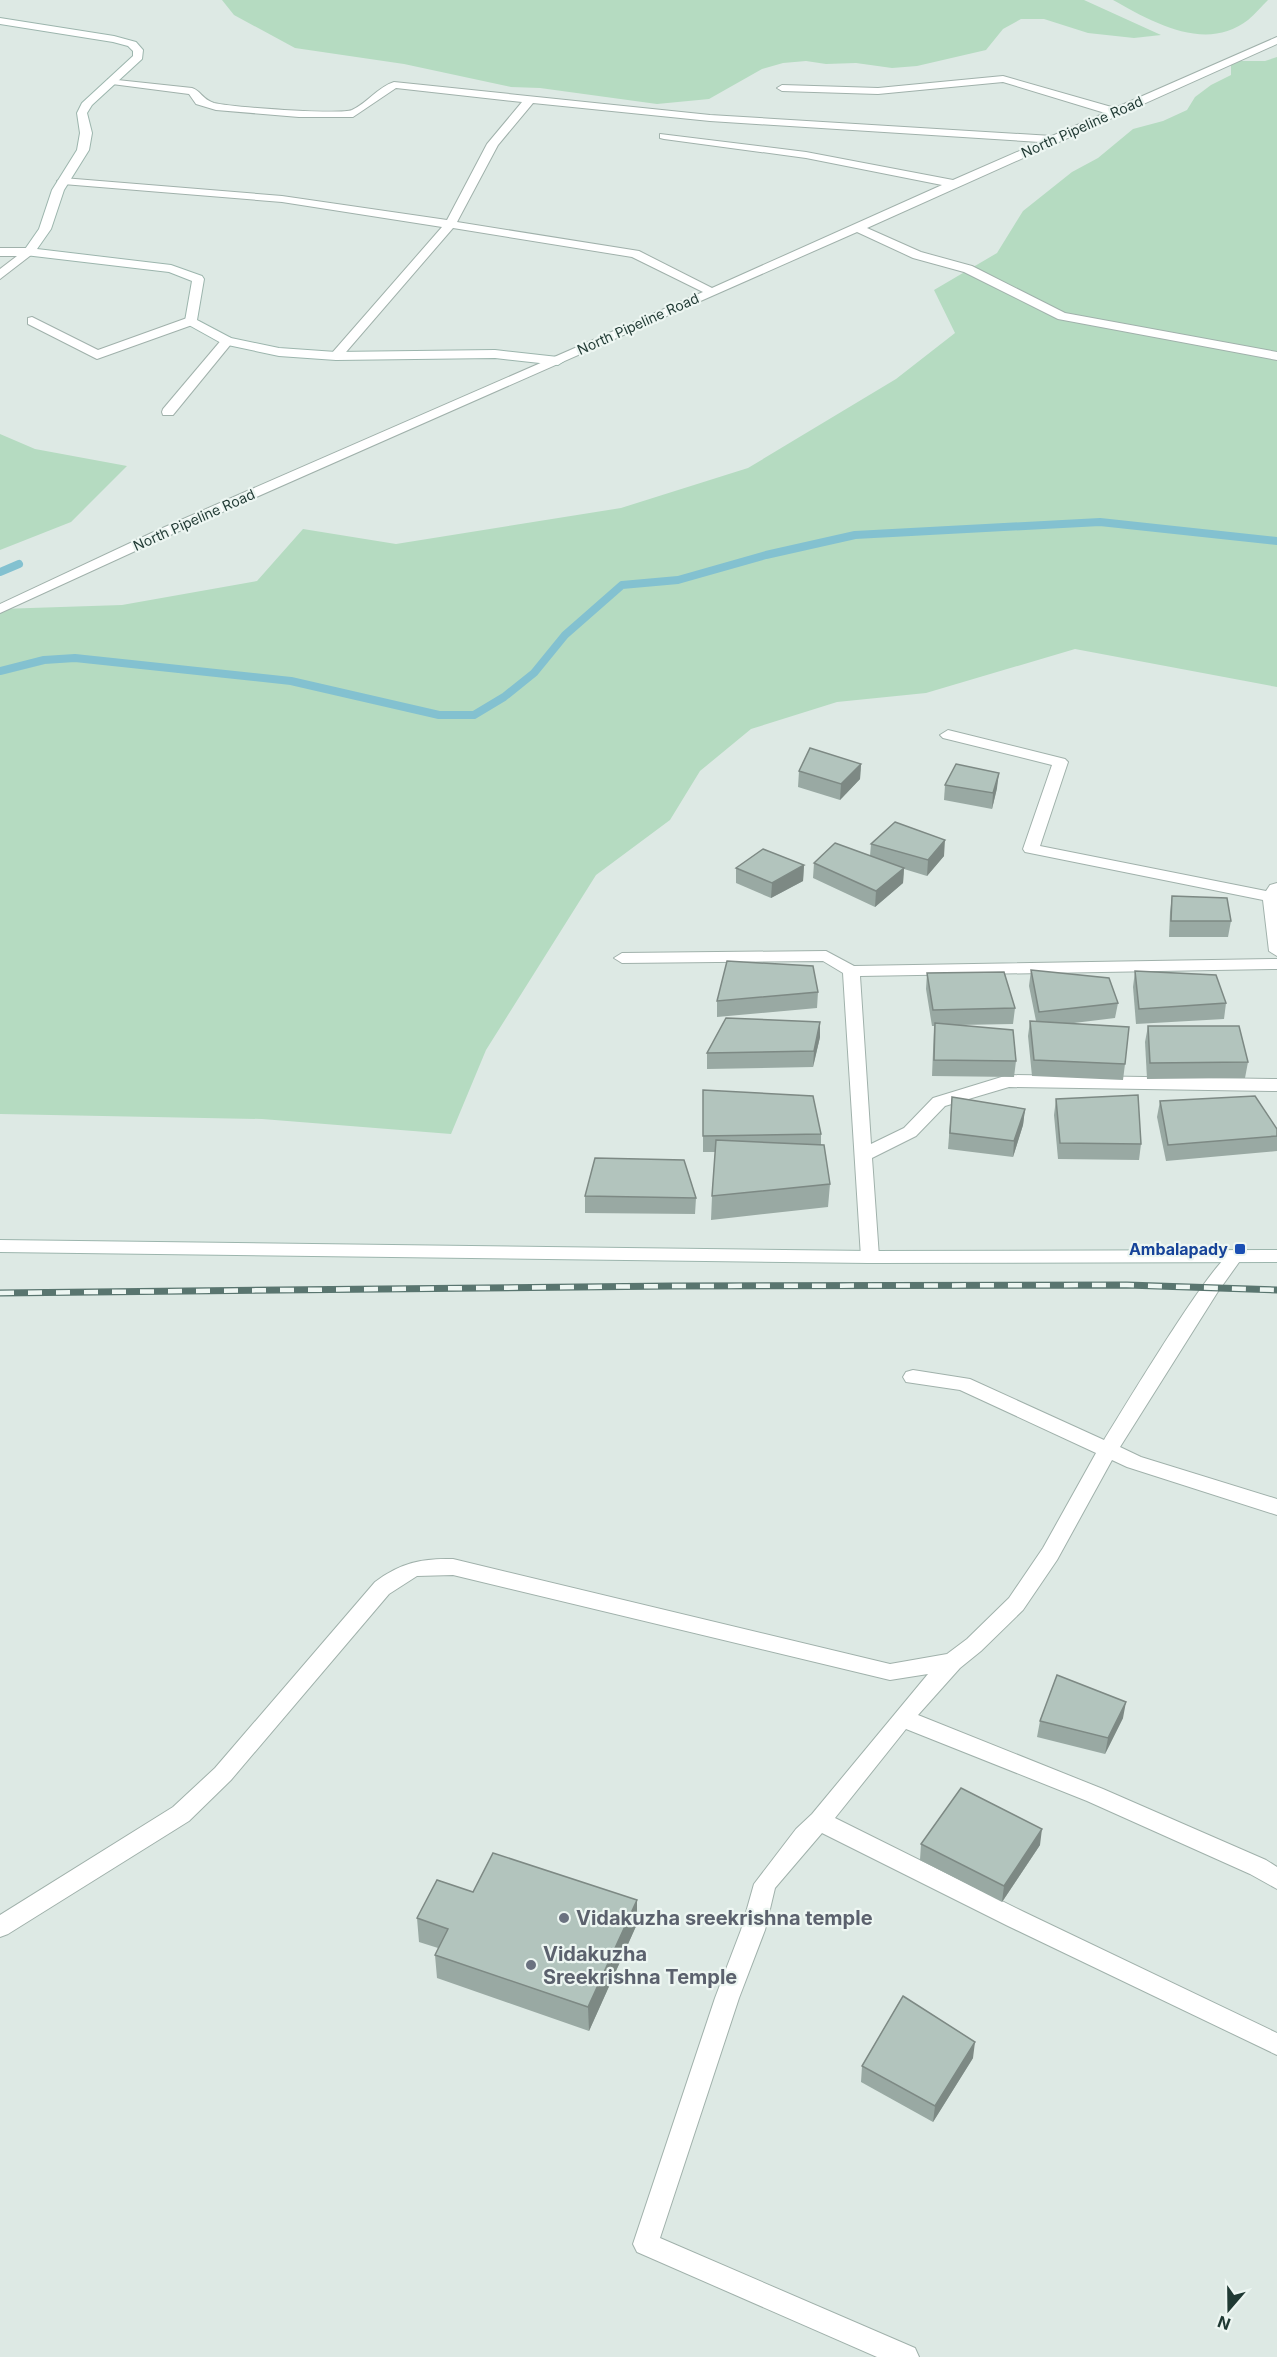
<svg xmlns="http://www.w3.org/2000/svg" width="1277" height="2357" font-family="Inter,sans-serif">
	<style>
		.green { fill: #b5dbc1 }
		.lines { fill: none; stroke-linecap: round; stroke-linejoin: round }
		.stream { stroke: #83c1d0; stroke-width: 8 }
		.street-casing { stroke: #a0b1ab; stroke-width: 2 }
		.secondary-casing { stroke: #9cb5ad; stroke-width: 2 }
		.street { fill: #fff; fill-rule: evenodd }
		.secondary { fill: #fff; fill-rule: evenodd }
		.rail-casing { stroke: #59756f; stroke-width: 7 }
		.rail { stroke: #edf6f2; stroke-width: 4.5; stroke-dasharray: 14; stroke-linecap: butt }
		.wall { fill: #99a9a3 }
		.shaded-wall { fill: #7d8984 }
		.building { fill: #b2c4bd; stroke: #7d8984; stroke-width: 1.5 }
		.transit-dot { fill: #1a4fb4; stroke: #edf6f2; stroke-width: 2 }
		.worship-dot { fill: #6b7280; stroke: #edf6f2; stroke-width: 2 }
		.labels { text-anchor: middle; stroke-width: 4.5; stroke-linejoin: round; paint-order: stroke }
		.far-street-label { font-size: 14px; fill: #1f3933; stroke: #edf6f2 }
		.transit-label { font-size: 16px; font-weight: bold; fill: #164399; stroke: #edf6f2; text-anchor: end }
		.near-worship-label { font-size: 20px; font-weight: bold; fill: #5b616d; stroke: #edf6f2; text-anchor: start }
	</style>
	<rect width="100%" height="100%" fill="#dde9e4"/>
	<g class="green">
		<path d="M 222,0 L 1084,0 L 1161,35 L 1134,38 L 1088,33 L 1044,19 L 1021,19 L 1003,29 L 986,50 L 917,66 L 892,68 L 856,63 L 826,64 L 806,61 L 783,63 L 762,69 L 709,99 L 657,104 L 540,88 L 511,87 L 404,64 L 295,48 L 234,15 Z"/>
		<path d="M 1113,0 L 1268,0 C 1262,6 1255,14 1248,20 C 1206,53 1152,22 1113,0 Z"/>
		<path d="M 1277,57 L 1277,687 L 1075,649 L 926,693 L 837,702 L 751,729 L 700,771 L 670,820 L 596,875 L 486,1050 L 451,1134 L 262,1119 L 0,1114 L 0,609 L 122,605 L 257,581 L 303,529 L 396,544 L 621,508 L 748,468 L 896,379 L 955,333 L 934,290 L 997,253 L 1023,211 L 1072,172 L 1098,158 L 1133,129 L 1163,121 L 1187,110 L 1195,97 L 1211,85 L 1231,75 L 1231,61 L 1265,61 Z"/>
		<path d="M 0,434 L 35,449 L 127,466 L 71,522 L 0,550 Z"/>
	</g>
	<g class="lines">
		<g class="stream">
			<path d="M 0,572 L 19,564"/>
			<path d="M 0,671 L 44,660 L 75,658 L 291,681 L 439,715 L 474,715 L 504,697 L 534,673 L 565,635 L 622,585 L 678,580 L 766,555 L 855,535 L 1100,522 L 1277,541"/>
		</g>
		<defs>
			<g id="street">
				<path d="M 1277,37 L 1277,44 L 867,228 L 921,252 L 972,266 L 1065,313 L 1277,352 L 1277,360 L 1058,319 L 964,272 L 913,258 L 857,232 L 168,536 L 0,613 L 0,604 L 158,530 L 703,292 L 632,257 L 453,228 L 340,359 L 332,359 L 330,356 L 332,353 L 442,227 L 282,202 L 63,184 L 57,181 L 63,178 L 282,196 L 447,220 L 487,144 L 522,102 L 396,88 L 353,117 L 299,117 L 216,110 L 196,104 L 189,94 L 112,84 L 108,83 L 108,79 L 192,88 C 201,91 202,99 214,103 C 229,107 340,115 352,110 C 367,103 378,87 394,82 L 710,115 L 1052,136 L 1105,113 L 1003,82 L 878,94 L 782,91 L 777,88 L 782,85 L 878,88 L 1003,76 L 1115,108 ZM 533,103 L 710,121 L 1040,142 L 953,180 L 806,152 L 660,134 L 660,138 L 664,139 L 806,158 L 942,185 L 712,288 L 639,251 L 457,222 L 498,145 Z"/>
				<path d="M 0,248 L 29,248 L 35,252 L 0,279 L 0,269 L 17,256 L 0,256 Z"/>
				<path d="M 32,317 L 98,350 L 187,318 L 195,318 L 197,321 L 195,324 L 97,359 L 28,324 L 28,318 Z"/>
				<path d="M 227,337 L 231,338 L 233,341 L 231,344 L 173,415 L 163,415 L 162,412 L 163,409 L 223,338 Z"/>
				<path d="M 948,730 L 1065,759 L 1068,762 L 1040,846 L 1266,891 L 1270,885 L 1277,883 L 1277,956 L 1269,951 L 1263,900 L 1025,852 L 1023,849 L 1052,765 L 943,738 L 940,735 Z"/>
				<path d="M 826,951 L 854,966 L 1277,959 L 1277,969 L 860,976 L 871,1144 L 904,1128 L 933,1098 L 1008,1075 L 1277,1079 L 1277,1091 L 1009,1087 L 945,1106 L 916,1136 L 872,1158 L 879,1257 L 877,1262 L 870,1263 L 863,1262 L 861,1257 L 843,973 L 823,961 L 622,963 L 614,958 L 622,953 Z"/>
				<path d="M 1233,1252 L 1240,1253 L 1242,1258 L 1217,1293 L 1120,1447 L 1141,1457 L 1277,1499 L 1277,1515 L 1127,1467 L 1112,1460 L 1057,1560 L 1023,1610 L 981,1651 L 960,1668 L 918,1715 L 1103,1789 L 1266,1860 L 1277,1867 L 1277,1889 L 1250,1874 L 1087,1801 L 906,1729 L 835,1818 L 1024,1912 L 1277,2033 L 1277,2055 L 1008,1926 L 822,1833 L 775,1888 L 765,1930 L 739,1998 L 660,2238 L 915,2348 L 919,2357 L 877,2357 L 637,2252 L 633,2244 L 715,1998 L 741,1930 L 754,1884 L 796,1829 L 812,1814 L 928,1674 L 890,1680 L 453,1575 L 417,1576 L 389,1594 L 231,1780 L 189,1821 L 8,1934 L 0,1937 L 0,1915 L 173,1807 L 215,1768 L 375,1582 C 400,1563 422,1558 453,1559 L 890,1664 L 947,1654 L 967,1639 L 1009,1598 L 1043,1548 L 1096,1453 L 960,1390 L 906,1382 L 903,1377 L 906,1372 L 913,1370 L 970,1379 L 1104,1440 C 1121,1413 1214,1257 1233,1252 Z"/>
			</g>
			<g id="secondary">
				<path d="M 0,18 L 114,36 L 136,42 L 143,50 L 142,59 L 92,105 L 87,113 L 92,133 L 89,150 L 64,190 L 51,229 L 37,249 L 171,265 L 202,276 L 204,279 L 197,320 L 231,338 L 279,348 L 336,352 L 495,350 L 558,357 L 564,361 L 558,365 L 495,358 L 336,360 L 279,356 L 223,344 L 187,324 L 185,321 L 192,281 L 169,272 L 25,255 L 23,252 L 39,229 L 52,190 L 77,150 L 80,133 L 77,113 L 82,103 L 133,56 L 133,51 L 128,46 L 113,42 L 0,24 Z"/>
				<path d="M 0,1240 L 870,1251 L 1277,1250 L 1277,1262 L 870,1263 L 0,1252 Z"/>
			</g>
		</defs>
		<use href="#street" class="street-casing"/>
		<use href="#secondary" class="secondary-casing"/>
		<use href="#street" class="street"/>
		<use href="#secondary" class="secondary"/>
		<defs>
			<path id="rail" d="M 0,1293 L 672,1286 L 1127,1285 L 1277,1290"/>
		</defs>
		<use href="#rail" class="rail-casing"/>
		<use href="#rail" class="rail"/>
	</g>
	<g class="wall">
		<path d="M 861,764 L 860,779 L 840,800 L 798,787 L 799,771 Z"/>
		<path d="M 945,785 L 997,788 L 992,809 L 944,800 Z"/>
		<path d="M 871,844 L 944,856 L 927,876 L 904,869 L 903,883 L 875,907 L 813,878 L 814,863 L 870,856 Z"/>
		<path d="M 804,865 L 803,881 L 771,898 L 736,883 L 736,868 Z"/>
		<path d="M 1172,896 L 1231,921 L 1228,937 L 1169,937 L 1170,912 Z"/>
		<path d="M 1031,970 L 1118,1003 L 1115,1018 L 1074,1023 L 1125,1064 L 1123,1080 L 1032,1076 L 1028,1036 L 1030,1021 L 1036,1021 L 1029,986 Z"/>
		<path d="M 1135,971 L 1226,1003 L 1224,1019 L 1136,1024 L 1133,987 Z"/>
		<path d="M 927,973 L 1015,1008 L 1013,1024 L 959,1025 L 1016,1061 L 1014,1077 L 932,1076 L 934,1026 L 932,1026 L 926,989 Z"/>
		<path d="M 818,992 L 817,1008 L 717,1017 L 717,1001 Z"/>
		<path d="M 1148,1026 L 1248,1062 L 1245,1078 L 1147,1079 L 1145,1042 Z"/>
		<path d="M 820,1037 L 813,1067 L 707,1069 L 707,1053 Z"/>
		<path d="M 703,1090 L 821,1134 L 821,1144 L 830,1184 L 828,1207 L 711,1220 L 712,1196 L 715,1152 L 703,1152 Z"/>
		<path d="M 952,1097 L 1025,1109 L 1023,1125 L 1013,1157 L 948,1149 Z"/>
		<path d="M 1056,1099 L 1141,1144 L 1139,1160 L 1058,1159 L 1054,1115 Z"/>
		<path d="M 1160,1101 L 1277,1129 L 1277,1151 L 1166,1161 L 1157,1117 Z"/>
		<path d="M 585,1196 L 696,1198 L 695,1214 L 585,1213 Z"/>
		<path d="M 1123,1718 L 1105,1754 L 1037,1737 L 1040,1721 Z"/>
		<path d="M 921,1844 L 1040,1845 L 1002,1902 L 920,1860 Z"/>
		<path d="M 473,1892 L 637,1924 L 589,2031 L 437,1978 L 435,1955 L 438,1948 L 419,1942 L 417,1918 Z"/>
		<path d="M 973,2058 L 933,2122 L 861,2082 L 862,2066 Z"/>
	</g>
	<g class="shaded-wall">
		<path d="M 861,764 L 860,779 L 840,800 L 841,784 Z"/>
		<path d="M 999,773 L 997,788 L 992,809 L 993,793 Z"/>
		<path d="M 945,840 L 944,856 L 927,876 L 928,860 Z"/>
		<path d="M 804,865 L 803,881 L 771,898 L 772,883 Z"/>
		<path d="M 904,868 L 903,883 L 875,907 L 876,891 Z"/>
		<path d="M 820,1022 L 820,1037 L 813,1067 L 814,1051 Z"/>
		<path d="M 1025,1109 L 1023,1125 L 1013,1157 L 1014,1141 Z"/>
		<path d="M 1126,1702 L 1123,1718 L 1105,1754 L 1108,1738 Z"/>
		<path d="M 1042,1829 L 1040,1845 L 1002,1902 L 1004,1886 Z"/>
		<path d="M 637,1900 L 637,1924 L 589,2031 L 588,2007 Z"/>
		<path d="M 975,2042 L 973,2058 L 933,2122 L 935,2106 Z"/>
	</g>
	<g class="building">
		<path d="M 810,748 L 861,764 L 841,784 L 799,771 Z"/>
		<path d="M 956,764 L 999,773 L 993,793 L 945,785 Z"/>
		<path d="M 895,822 L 945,840 L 928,860 L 871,844 Z"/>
		<path d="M 835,843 L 904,868 L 876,891 L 814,863 Z"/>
		<path d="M 763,849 L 804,865 L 772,883 L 736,868 Z"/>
		<path d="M 1172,896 L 1227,898 L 1231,921 L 1171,921 Z"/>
		<path d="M 727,961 L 813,966 L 818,992 L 717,1001 Z"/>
		<path d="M 1031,970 L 1109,978 L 1118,1003 L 1039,1012 Z"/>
		<path d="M 1135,971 L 1216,975 L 1226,1003 L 1139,1009 Z"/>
		<path d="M 1004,972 L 1015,1008 L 933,1010 L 927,973 Z"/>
		<path d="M 726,1018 L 820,1022 L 814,1051 L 707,1053 Z"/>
		<path d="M 1030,1021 L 1129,1027 L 1125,1064 L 1034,1060 Z"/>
		<path d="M 935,1023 L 1013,1030 L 1016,1061 L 934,1060 Z"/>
		<path d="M 1148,1026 L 1239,1026 L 1248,1062 L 1150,1063 Z"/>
		<path d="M 703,1090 L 813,1096 L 821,1134 L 703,1136 Z"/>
		<path d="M 1138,1095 L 1141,1144 L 1060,1143 L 1056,1099 Z"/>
		<path d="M 1255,1096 L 1277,1129 L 1277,1136 L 1168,1145 L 1160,1101 Z"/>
		<path d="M 952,1097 L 1025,1109 L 1014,1141 L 950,1133 Z"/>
		<path d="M 716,1140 L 824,1145 L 830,1184 L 712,1196 Z"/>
		<path d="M 595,1158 L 684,1160 L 696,1198 L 585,1196 Z"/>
		<path d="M 1057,1675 L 1126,1702 L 1108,1738 L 1040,1721 Z"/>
		<path d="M 961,1788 L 1042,1829 L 1004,1886 L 921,1844 Z"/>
		<path d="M 493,1853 L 637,1900 L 588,2007 L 435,1955 L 448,1929 L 417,1918 L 437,1880 L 473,1892 Z"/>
		<path d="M 903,1996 L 975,2042 L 935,2106 L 862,2066 Z"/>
	</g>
	<rect class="transit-dot" x="1234" y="1243" width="12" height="12" rx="3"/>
	<g class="worship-dot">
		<circle cx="564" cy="1918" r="6"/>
		<circle cx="531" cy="1965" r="6"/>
	</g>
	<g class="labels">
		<g class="far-street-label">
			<text transform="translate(1082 127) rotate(-24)" y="5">North Pipeline Road</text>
			<text transform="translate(638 324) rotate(-24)" y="5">North Pipeline Road</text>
			<text transform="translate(194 520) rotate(-24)" y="5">North Pipeline Road</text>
		</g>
		<g class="transit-label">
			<text x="1228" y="1255">Ambalapady</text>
		</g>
		<g class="near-worship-label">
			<text x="576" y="1925">Vidakuzha sreekrishna temple</text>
			<text x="543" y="1961">Vidakuzha<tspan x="543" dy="23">Sreekrishna Temple</tspan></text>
		</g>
	</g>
	<g transform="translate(1229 2309) rotate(200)" stroke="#edf6f2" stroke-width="4.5" paint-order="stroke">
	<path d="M0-4.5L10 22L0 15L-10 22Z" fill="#1f3933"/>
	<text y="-9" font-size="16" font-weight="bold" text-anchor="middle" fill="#1f3933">N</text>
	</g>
</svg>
